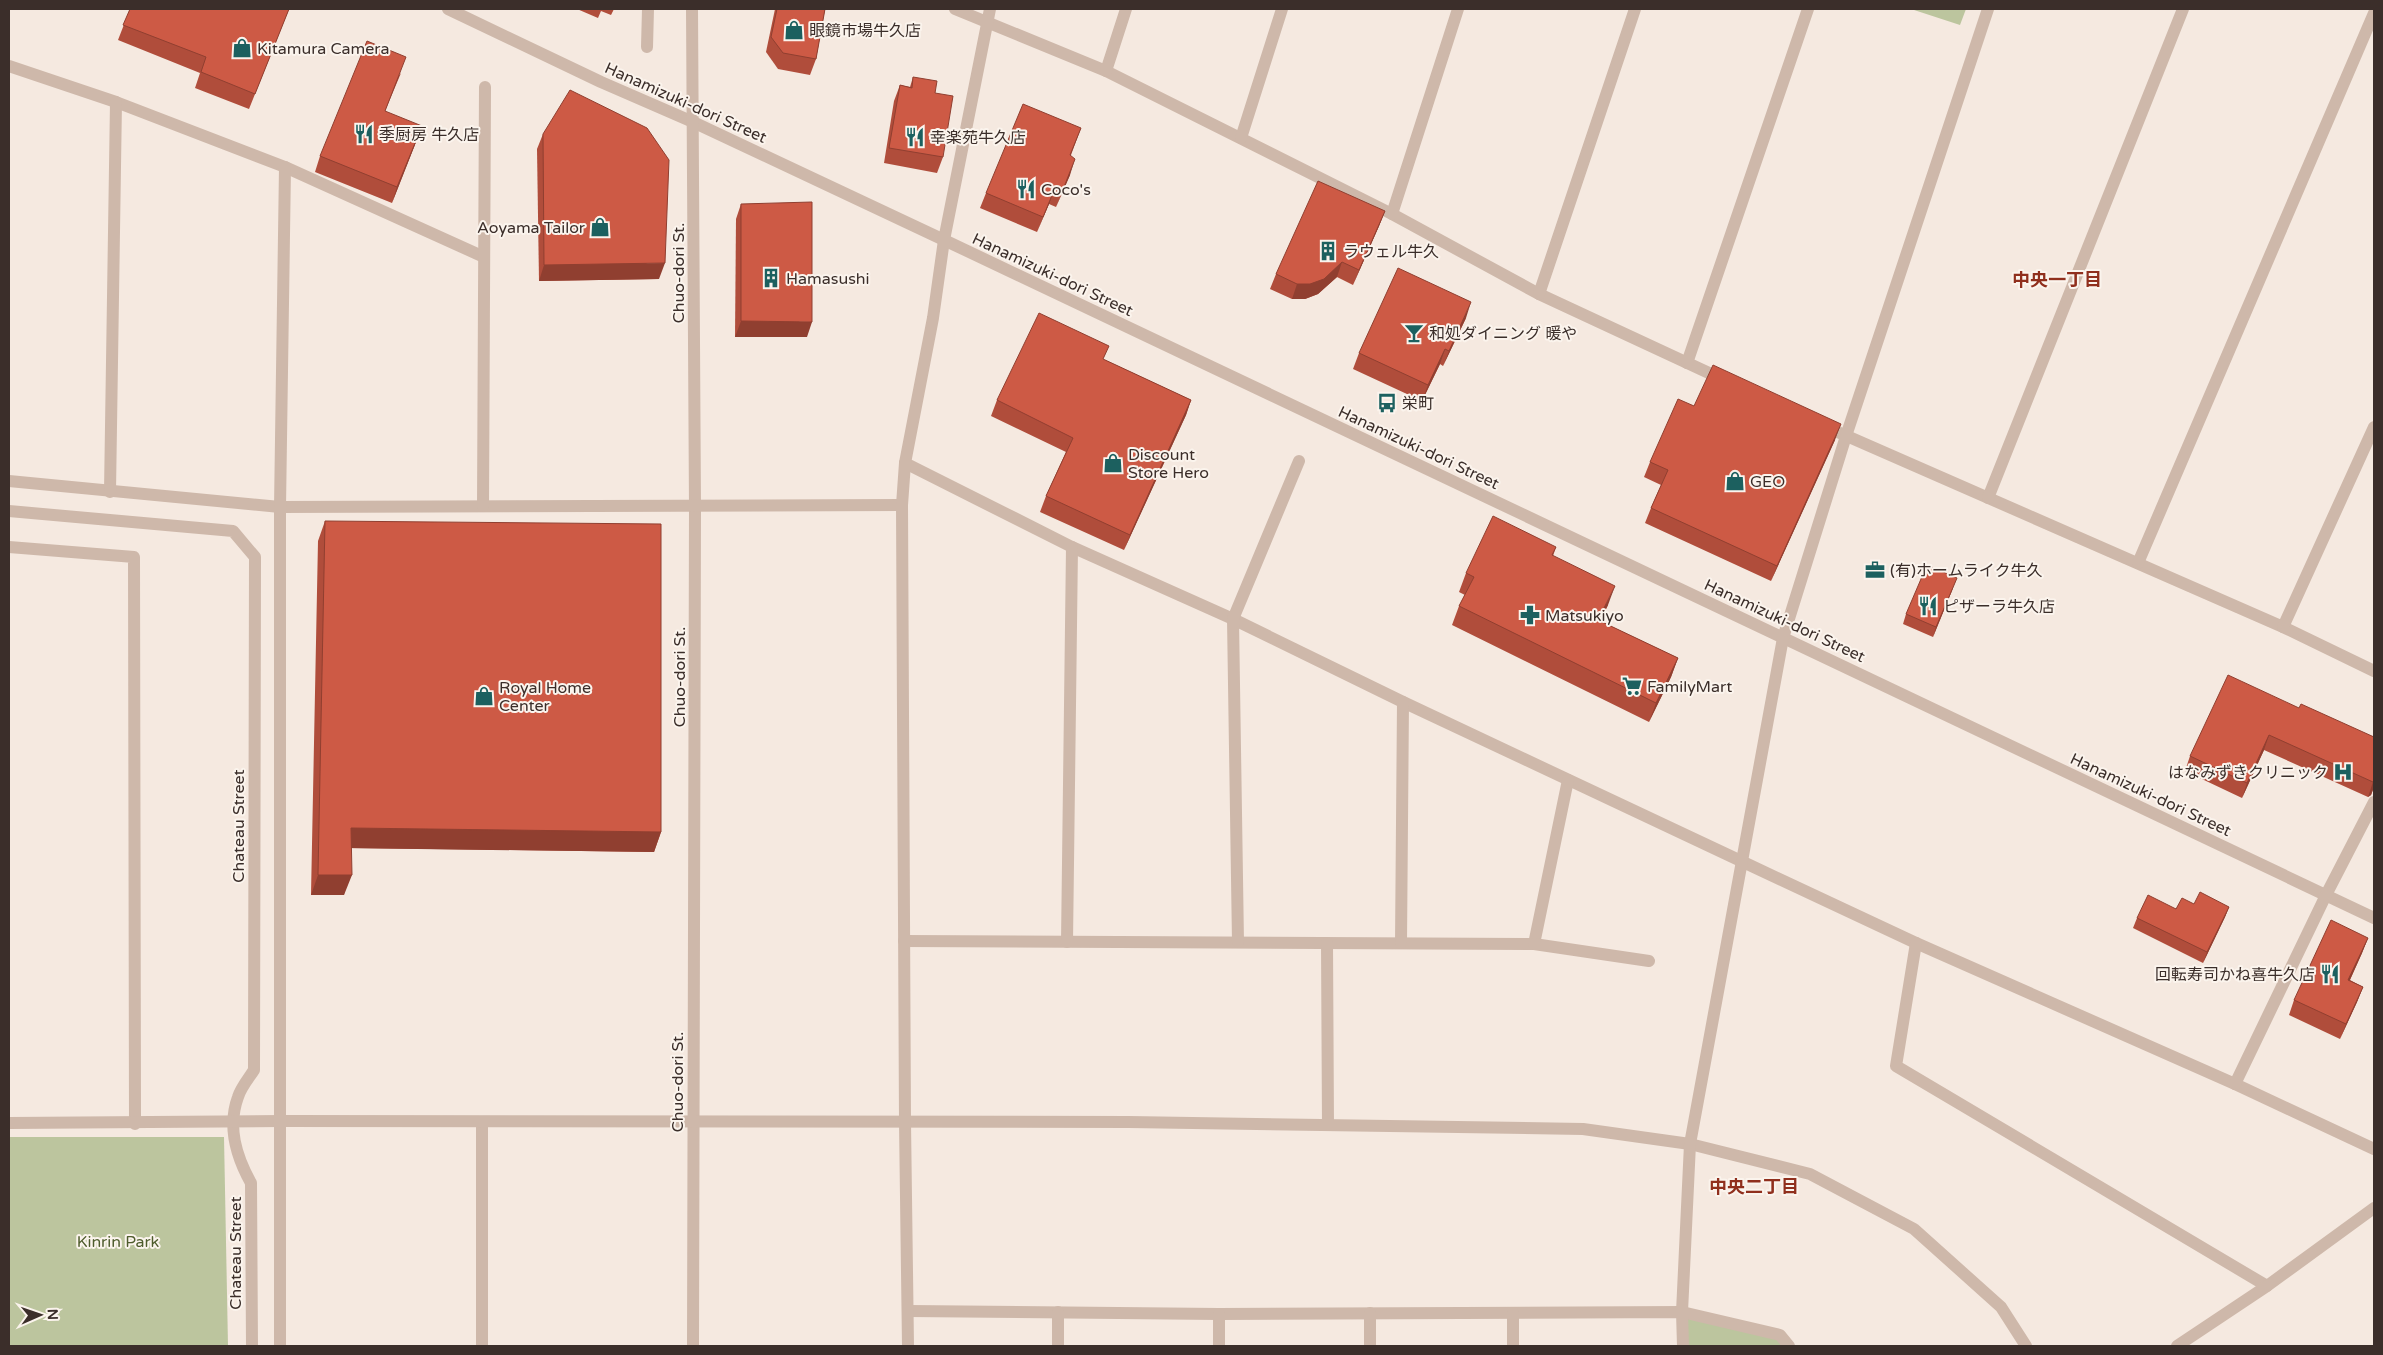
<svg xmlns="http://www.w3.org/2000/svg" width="2383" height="1355" font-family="'Varela Round','Noto Sans JP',sans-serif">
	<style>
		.green { fill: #bcc59e }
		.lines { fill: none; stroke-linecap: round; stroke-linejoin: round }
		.minor { stroke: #ceb8aa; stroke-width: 12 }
		.wall { fill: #b04d3b }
		.shaded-wall { fill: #903f30 }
		.building { fill: #cd5a45; stroke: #903f30 }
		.labels { text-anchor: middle; stroke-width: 4; stroke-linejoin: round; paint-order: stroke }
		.poi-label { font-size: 16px; fill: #3b2e2a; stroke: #fbf4ed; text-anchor: start }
		.street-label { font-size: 16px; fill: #3b2e2a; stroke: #fbf4ed }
		.park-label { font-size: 16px; fill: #4e5c2c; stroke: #fbf4ed }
		.neighbourhood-label { font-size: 18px; font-weight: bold; fill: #902f1d; stroke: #fbf4ed }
	</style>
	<rect width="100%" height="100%" fill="#f5e9e0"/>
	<g class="green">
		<path d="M 1911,9 L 1966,9 L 1960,25 Z"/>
		<path d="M 9,1137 L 224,1137 L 228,1346 L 9,1346 Z"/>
		<path d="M 1682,1312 L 1780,1335 L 1789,1346 L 1683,1346 Z"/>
	</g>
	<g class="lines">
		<g class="minor">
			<path d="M 448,9 L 601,82 L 693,122 L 944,240 L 2374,918"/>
			<path d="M 692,9 L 695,507 L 693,1346"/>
			<path d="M 955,9 L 1106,71 L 1392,214 L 1539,294 L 1724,380"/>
			<path d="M 647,47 L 648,9"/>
			<path d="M 9,66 L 116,102 L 285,167 L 484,257"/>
			<path d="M 1106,71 L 1126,9"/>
			<path d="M 1241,138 L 1282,9"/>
			<path d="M 1392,214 L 1458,9"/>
			<path d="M 1539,294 L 1635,9"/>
			<path d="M 1687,363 L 1808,9"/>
			<path d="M 1824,426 L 2283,627 L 2374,671"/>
			<path d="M 905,463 L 1072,547 L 1233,619 L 1403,702 L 1741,861 L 1916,943 L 2235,1084 L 2374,1149"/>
			<path d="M 9,481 L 280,507 L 902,505"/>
			<path d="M 110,492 L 116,102"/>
			<path d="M 1988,498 L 2183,9"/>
			<path d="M 483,506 L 485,87"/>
			<path d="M 9,511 L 233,531 L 255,557 L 254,1070 C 249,1078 241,1087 238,1097 C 227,1127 236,1156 251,1183 L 252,1346"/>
			<path d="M 9,547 L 134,557 L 135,1124"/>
			<path d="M 2138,563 L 2374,13"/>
			<path d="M 2283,627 L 2374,427"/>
			<path d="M 904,941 L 1534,944 L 1568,780"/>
			<path d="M 1067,942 L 1072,547"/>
			<path d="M 1238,942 L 1233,619 L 1299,461"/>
			<path d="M 1327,943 L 1328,1125"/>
			<path d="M 1401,943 L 1403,702"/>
			<path d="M 1916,943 L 1896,1066 L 2267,1286"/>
			<path d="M 1534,944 L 1649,961"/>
			<path d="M 2235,1084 L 2326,895 L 2374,802"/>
			<path d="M 482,1122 L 482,1346"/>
			<path d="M 9,1123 L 281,1121 L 1129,1122 L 1583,1129 L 1690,1144 L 1810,1174 L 1914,1229 L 2001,1307 L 2026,1346"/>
			<path d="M 909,1311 L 1219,1314 L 1682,1312 L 1780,1335 L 1789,1346"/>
			<path d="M 1513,1313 L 1513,1346"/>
			<path d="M 1219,1314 L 1219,1346"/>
			<path d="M 280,1346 L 280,507 L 285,167"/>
			<path d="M 908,1346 L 905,1122 L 902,505 L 905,463 L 933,318 L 944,240 L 990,9"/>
			<path d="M 1058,1346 L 1058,1312"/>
			<path d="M 1370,1346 L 1370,1313"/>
			<path d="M 1683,1346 L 1682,1312 L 1690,1144 L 1783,638 L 1846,436 L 1988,9"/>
			<path d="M 2177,1346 L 2267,1286 L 2374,1208"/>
		</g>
	</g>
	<g class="wall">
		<path d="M 130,9 L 289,9 L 249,109 L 195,88 L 200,73 L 118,40 Z"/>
		<path d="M 577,9 L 614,9 L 611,15 L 601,11 L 598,18 Z"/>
		<path d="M 775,9 L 825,9 L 816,59 L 810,75 L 778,69 L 766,52 Z"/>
		<path d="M 401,73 L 385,111 L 416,142 L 392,203 L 315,172 L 320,156 Z"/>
		<path d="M 913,77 L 935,93 L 943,157 L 937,173 L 884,163 L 894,101 L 900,85 L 910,87 Z"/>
		<path d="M 1081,128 L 1071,155 L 1070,175 L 1056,207 L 1049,204 L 1037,232 L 980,208 L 986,193 Z"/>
		<path d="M 543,134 L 659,279 L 539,281 L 537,149 Z"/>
		<path d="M 741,204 L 807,337 L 735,337 L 736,219 Z"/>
		<path d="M 1385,211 L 1379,226 L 1353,285 L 1337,277 L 1318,294 L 1305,299 L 1292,299 L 1270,289 L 1276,274 Z"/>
		<path d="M 1466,318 L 1443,366 L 1440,364 L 1422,401 L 1353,369 L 1359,353 Z"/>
		<path d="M 1105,360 L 1191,400 L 1186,415 L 1124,550 L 1040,512 L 1046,496 L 1066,452 L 991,416 L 997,400 Z"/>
		<path d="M 1694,406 L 1835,440 L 1771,581 L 1645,523 L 1651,508 L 1661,485 L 1644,477 L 1650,462 Z"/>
		<path d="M 325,521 L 661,832 L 654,852 L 351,848 L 344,895 L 311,895 L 318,541 Z"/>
		<path d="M 1556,547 L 1553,556 L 1608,605 L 1600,621 L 1678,658 L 1671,677 L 1649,722 L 1452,625 L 1459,606 L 1465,595 L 1459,592 L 1466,573 Z"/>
		<path d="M 1953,588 L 1933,637 L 1903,624 L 1906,614 Z"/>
		<path d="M 2299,708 L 2374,737 L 2374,787 L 2371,795 L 2368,797 L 2264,750 L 2242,798 L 2185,771 L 2190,756 Z"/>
		<path d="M 2194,904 L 2229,907 L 2225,917 L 2203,963 L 2133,928 L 2137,918 Z"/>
		<path d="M 2368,938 L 2362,953 L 2350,980 L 2363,987 L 2357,1002 L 2340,1039 L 2289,1015 L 2294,1000 Z"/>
	</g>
	<g class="shaded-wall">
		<path d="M 422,126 L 416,142 L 392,203 L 397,187 Z"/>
		<path d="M 1075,159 L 1070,175 L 1056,207 L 1062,192 Z"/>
		<path d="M 1055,188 L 1049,204 L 1037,232 L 1043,217 Z"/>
		<path d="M 1385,211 L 1379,226 L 1353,285 L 1359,270 Z"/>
		<path d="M 1342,262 L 1337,277 L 1318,294 L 1305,299 L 1292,299 L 1297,284 Z"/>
		<path d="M 665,263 L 659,279 L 539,281 L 544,265 Z"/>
		<path d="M 1471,302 L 1466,318 L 1443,366 L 1449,351 Z"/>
		<path d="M 741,321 L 812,322 L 807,337 L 735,337 Z"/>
		<path d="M 1445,349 L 1440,364 L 1422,401 L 1428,385 Z"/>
		<path d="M 1191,400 L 1186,415 L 1124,550 L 1130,535 Z"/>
		<path d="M 1841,424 L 1835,440 L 1771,581 L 1777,566 Z"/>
		<path d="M 1957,578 L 1953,588 L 1933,637 L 1936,627 Z"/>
		<path d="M 1615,586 L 1608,605 L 1591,639 L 1598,620 Z"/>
		<path d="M 1678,658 L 1671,677 L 1649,722 L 1656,703 Z"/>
		<path d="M 2269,735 L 2264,750 L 2242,798 L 2247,783 Z"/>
		<path d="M 2374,781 L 2374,787 L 2371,795 L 2368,797 L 2373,782 Z"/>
		<path d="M 351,828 L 661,832 L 654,852 L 344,848 Z"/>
		<path d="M 318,875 L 352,875 L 344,895 L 311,895 Z"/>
		<path d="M 2229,907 L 2225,917 L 2203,963 L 2207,952 Z"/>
		<path d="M 2368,938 L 2362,953 L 2343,995 L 2348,980 Z"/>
		<path d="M 2363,987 L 2357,1002 L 2340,1039 L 2346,1024 Z"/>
	</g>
	<g class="building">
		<path d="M 130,9 L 289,9 L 255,94 L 201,72 L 206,57 L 123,25 Z"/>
		<path d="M 777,9 L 825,9 L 816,59 L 783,53 L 771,37 Z"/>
		<path d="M 367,41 L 406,57 L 385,111 L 422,126 L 397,187 L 320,156 Z"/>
		<path d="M 913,77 L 937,81 L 935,93 L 953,96 L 943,157 L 889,148 L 900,85 L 912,88 Z"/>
		<path d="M 570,90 L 647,128 L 669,160 L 665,263 L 544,265 L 543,134 Z"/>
		<path d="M 1023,104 L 1081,128 L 1070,155 L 1075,159 L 1062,192 L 1055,188 L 1043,217 L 986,193 Z"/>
		<path d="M 1318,181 L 1385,211 L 1359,270 L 1342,262 L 1324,279 L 1310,284 L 1297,284 L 1276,274 Z"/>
		<path d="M 812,202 L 812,322 L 741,321 L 741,204 Z"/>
		<path d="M 1398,268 L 1471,302 L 1449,351 L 1445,349 L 1428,385 L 1359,353 Z"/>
		<path d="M 1039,313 L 1109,346 L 1103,359 L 1191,400 L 1130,535 L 1046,496 L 1073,438 L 997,400 Z"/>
		<path d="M 1713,365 L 1841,424 L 1777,566 L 1651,508 L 1668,470 L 1650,462 L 1678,399 L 1694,406 Z"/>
		<path d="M 1493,516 L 1556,547 L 1552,555 L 1615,586 L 1598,620 L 1678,658 L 1656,703 L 1459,606 L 1474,577 L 1466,573 Z"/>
		<path d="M 325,521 L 661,524 L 661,832 L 351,828 L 352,875 L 318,875 Z"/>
		<path d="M 1927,565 L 1957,578 L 1936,627 L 1906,614 Z"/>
		<path d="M 2228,675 L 2299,708 L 2301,704 L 2374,737 L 2374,781 L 2373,782 L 2269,735 L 2247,783 L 2190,756 Z"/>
		<path d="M 2200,892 L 2229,907 L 2207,952 L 2137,918 L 2148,895 L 2176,909 L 2182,898 L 2194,904 Z"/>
		<path d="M 2331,920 L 2368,938 L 2348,980 L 2363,987 L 2346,1024 L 2294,1000 Z"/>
	</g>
	<defs>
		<symbol id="shop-bare" viewBox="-9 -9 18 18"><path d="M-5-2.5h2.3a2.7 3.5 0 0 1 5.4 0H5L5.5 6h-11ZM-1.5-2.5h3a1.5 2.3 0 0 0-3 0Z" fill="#1c605f" stroke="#fbf4ed" stroke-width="2.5" paint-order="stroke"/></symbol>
		<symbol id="restaurant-bare" viewBox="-9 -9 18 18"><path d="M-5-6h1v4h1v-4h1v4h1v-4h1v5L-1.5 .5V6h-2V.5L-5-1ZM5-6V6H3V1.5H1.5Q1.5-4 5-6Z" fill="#1c605f" stroke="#fbf4ed" stroke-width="2.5" paint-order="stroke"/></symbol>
		<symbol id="building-bare" viewBox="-9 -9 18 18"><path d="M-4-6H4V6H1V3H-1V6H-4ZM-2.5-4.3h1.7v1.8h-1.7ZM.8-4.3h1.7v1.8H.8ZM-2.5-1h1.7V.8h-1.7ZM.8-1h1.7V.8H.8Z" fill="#1c605f" stroke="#fbf4ed" stroke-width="2.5" paint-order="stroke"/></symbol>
		<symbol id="bar-bare" viewBox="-9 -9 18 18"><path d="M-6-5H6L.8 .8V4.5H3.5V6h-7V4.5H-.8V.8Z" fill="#1c605f" stroke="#fbf4ed" stroke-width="2.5" paint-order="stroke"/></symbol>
		<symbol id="bus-bare" viewBox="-9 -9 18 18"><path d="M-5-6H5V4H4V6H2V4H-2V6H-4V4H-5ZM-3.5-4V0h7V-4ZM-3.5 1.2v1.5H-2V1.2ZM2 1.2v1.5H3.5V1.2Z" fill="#1c605f" stroke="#fbf4ed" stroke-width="2.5" paint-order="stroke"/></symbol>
		<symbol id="office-bare" viewBox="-9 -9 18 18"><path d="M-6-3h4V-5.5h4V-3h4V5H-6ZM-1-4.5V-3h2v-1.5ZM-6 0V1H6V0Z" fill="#1c605f" stroke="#fbf4ed" stroke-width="2.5" paint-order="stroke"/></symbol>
		<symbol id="pharmacy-bare" viewBox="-9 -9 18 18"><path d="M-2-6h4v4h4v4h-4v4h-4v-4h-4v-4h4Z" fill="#1c605f" stroke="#fbf4ed" stroke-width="2.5" paint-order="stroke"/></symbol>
		<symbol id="supermarket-bare" viewBox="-9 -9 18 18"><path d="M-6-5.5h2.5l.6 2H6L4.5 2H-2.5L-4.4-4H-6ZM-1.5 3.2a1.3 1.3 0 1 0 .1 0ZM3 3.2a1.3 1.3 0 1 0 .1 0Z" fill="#1c605f" stroke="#fbf4ed" stroke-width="2.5" paint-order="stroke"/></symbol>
		<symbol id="hospital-bare" viewBox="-9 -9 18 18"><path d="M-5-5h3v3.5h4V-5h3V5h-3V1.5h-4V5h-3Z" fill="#1c605f" stroke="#fbf4ed" stroke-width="2.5" paint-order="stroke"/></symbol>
	</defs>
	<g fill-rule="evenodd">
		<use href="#shop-bare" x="780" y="16" width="28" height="28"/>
		<use href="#shop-bare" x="228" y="34" width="28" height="28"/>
		<use href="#restaurant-bare" x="350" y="120" width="28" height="28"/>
		<use href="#restaurant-bare" x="901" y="123" width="28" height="28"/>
		<use href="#restaurant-bare" x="1012" y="175" width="28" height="28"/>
		<use href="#shop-bare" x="586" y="213" width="28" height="28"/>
		<use href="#building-bare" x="1314" y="237" width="28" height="28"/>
		<use href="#building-bare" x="757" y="264" width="28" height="28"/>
		<use href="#bar-bare" x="1400" y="319" width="28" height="28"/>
		<use href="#bus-bare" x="1373" y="389" width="28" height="28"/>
		<use href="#shop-bare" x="1099" y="449" width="28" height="28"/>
		<use href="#shop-bare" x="1721" y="467" width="28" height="28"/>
		<use href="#office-bare" x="1861" y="556" width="28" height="28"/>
		<use href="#restaurant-bare" x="1914" y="592" width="28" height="28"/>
		<use href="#pharmacy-bare" x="1516" y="601" width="28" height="28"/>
		<use href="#supermarket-bare" x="1618" y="672" width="28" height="28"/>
		<use href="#shop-bare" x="470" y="682" width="28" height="28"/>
		<use href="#hospital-bare" x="2329" y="758" width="28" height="28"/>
		<use href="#restaurant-bare" x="2316" y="960" width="28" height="28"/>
	</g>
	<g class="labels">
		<g class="poi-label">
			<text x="809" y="36">眼鏡市場牛久店</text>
			<text x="257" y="54">Kitamura Camera</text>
			<text x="379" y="140">季厨房 牛久店</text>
			<text x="930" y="143">幸楽苑牛久店</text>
			<text x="1041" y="195">Coco's</text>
			<text x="585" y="233" text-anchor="end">Aoyama Tailor</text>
			<text x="1343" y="257">ラウェル牛久</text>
			<text x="786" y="284">Hamasushi</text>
			<text x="1429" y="339">和処ダイニング 暖や</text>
			<text x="1402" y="409">栄町</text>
			<text x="1128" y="460">Discount<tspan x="1128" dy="18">Store Hero</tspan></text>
			<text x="1750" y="487">GEO</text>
			<text x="1890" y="576">(有)ホームライク牛久</text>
			<text x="1943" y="612">ピザーラ牛久店</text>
			<text x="1545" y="621">Matsukiyo</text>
			<text x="1647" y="692">FamilyMart</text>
			<text x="499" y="693">Royal Home<tspan x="499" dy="18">Center</tspan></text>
			<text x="2328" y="778" text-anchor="end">はなみずきクリニック</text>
			<text x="2315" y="980" text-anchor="end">回転寿司かね喜牛久店</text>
		</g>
		<g class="street-label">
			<text transform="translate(686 102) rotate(24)" y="6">Hanamizuki-dori Street</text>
			<text transform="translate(678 273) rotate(-90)" y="6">Chuo-dori St.</text>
			<text transform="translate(1053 274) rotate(25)" y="6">Hanamizuki-dori Street</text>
			<text transform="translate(1419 447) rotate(25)" y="6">Hanamizuki-dori Street</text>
			<text transform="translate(1785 620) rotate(25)" y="6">Hanamizuki-dori Street</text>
			<text transform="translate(679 677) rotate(-90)" y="6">Chuo-dori St.</text>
			<text transform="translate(2151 794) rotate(25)" y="6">Hanamizuki-dori Street</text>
			<text transform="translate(238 826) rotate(-90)" y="6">Chateau Street</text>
			<text transform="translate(677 1082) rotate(-90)" y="6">Chuo-dori St.</text>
			<text transform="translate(235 1253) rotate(-90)" y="6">Chateau Street</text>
		</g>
		<g class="park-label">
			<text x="118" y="1247">Kinrin Park</text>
		</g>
		<g class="neighbourhood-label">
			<text x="2057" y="286">中央一丁目</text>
			<text x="1754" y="1193">中央二丁目</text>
		</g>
	</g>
	<rect width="2383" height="1355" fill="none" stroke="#3b2e2a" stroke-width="20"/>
	<g transform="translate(40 1315) rotate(88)" stroke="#fbf4ed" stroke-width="4" paint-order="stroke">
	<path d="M0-4L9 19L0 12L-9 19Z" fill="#3b2e2a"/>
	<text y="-8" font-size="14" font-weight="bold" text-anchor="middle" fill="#3b2e2a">N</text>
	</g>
</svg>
